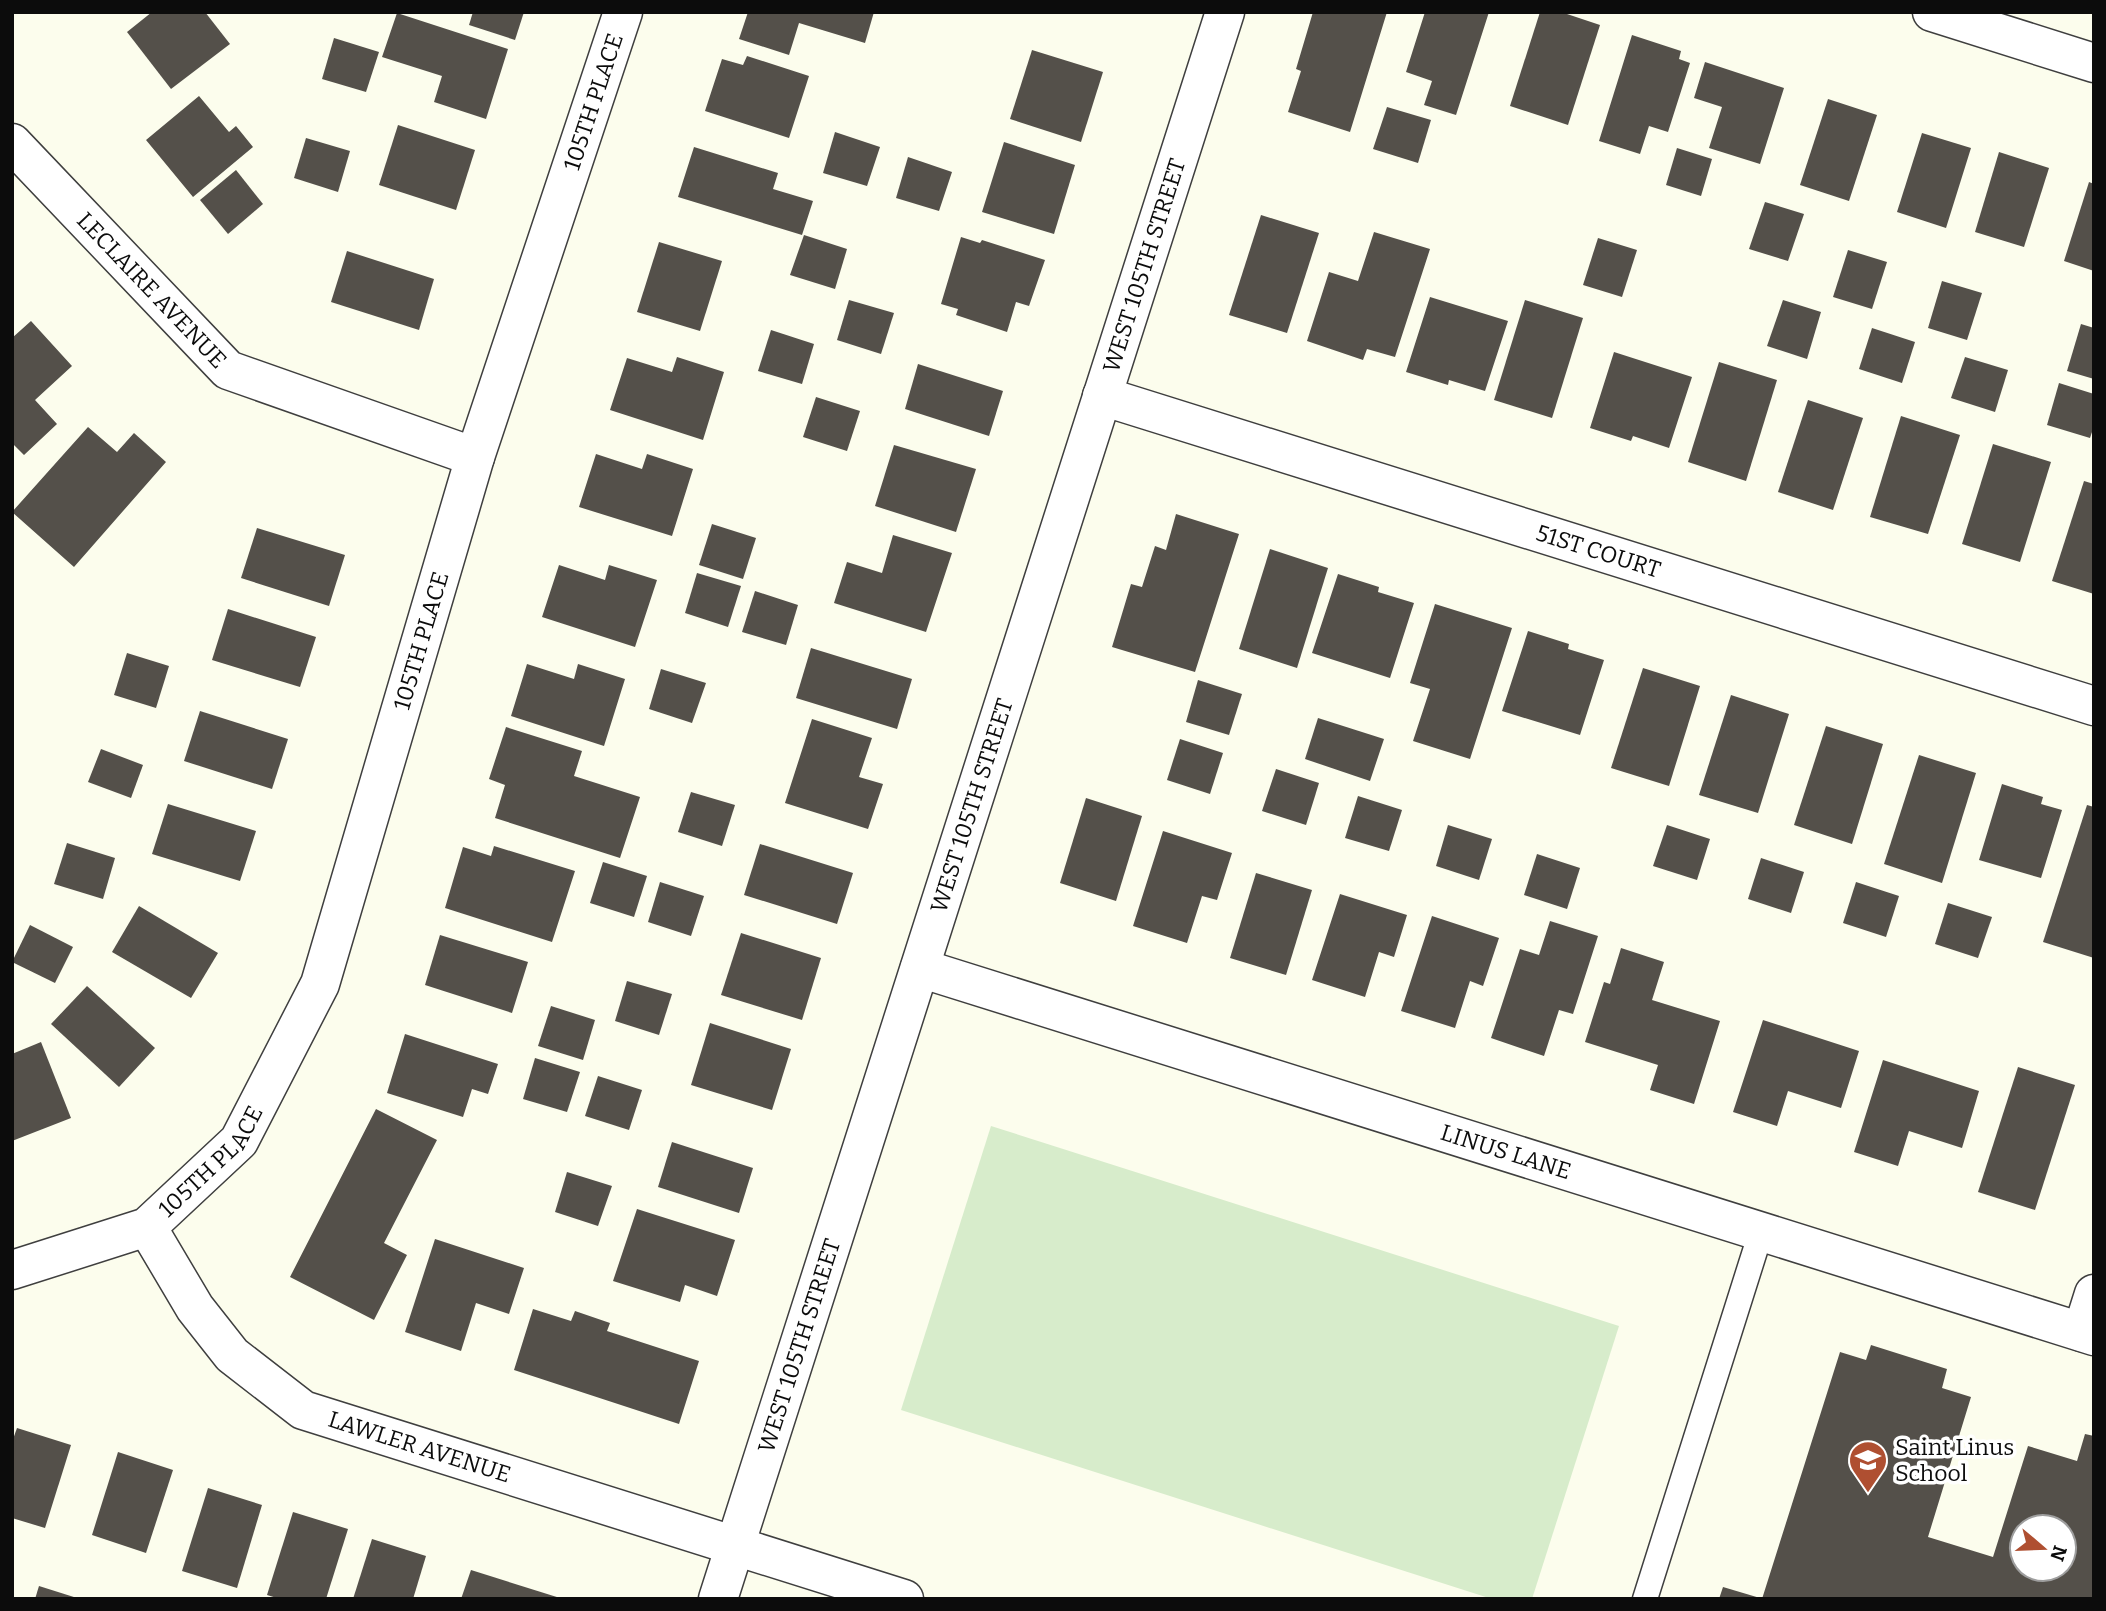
<svg xmlns="http://www.w3.org/2000/svg" width="2106" height="1611" font-family="Bitter,serif">
	<style>
		.pitch { fill: #d7eccb }
		.building { fill: #54504a; fill-rule: evenodd }
		.lines { fill: none; stroke-linecap: round; stroke-linejoin: round }
		.lane-casing { stroke: #3f3f3f; stroke-width: 27 }
		.street-casing { stroke: #3f3f3f; stroke-width: 41 }
		.lane { stroke: #fff; stroke-width: 24 }
		.street { stroke: #fff; stroke-width: 38 }
		.labels { text-anchor: middle; stroke-width: 7; stroke-linejoin: round; paint-order: stroke }
		.street-label { font-size: 23px; fill: #0c0c0c; stroke: #fff }
		.poi-label { font-size: 23px; fill: #0c0c0c; stroke: #fff; text-anchor: start }
	</style>
	<rect width="100%" height="100%" fill="#fcfded"/>
	<path class="pitch" d="M 991,1126 L 1619,1326 L 1532,1599 L 1492,1599 L 901,1410 Z"/>
	<g class="building">
		<path d="M 152,12 L 205,12 L 230,44 L 171,89 L 127,32 Z"/>
		<path d="M 473,12 L 524,12 L 515,40 L 469,25 Z"/>
		<path d="M 748,12 L 874,12 L 865,43 L 799,23 L 789,55 L 739,39 Z"/>
		<path d="M 1313,12 L 1387,12 L 1350,132 L 1288,112 L 1301,71 L 1296,69 Z"/>
		<path d="M 1425,12 L 1489,12 L 1456,115 L 1424,105 L 1432,81 L 1406,72 Z"/>
		<path d="M 1540,12 L 1561,12 L 1600,25 L 1568,125 L 1510,106 Z"/>
		<path d="M 397,13 L 508,49 L 486,119 L 434,102 L 442,76 L 382,57 Z"/>
		<path d="M 1632,35 L 1681,51 L 1679,59 L 1690,63 L 1668,132 L 1649,126 L 1640,154 L 1599,141 Z"/>
		<path d="M 334,38 L 379,52 L 366,92 L 322,79 Z"/>
		<path d="M 1032,50 L 1103,72 L 1081,142 L 1010,119 Z"/>
		<path d="M 747,56 L 809,76 L 789,138 L 705,111 L 722,59 L 743,65 Z"/>
		<path d="M 1705,62 L 1784,88 L 1760,164 L 1709,148 L 1722,107 L 1694,98 Z"/>
		<path d="M 199,96 L 229,132 L 236,126 L 253,147 L 193,197 L 146,140 Z"/>
		<path d="M 1828,99 L 1877,115 L 1849,201 L 1800,185 Z"/>
		<path d="M 1387,107 L 1431,120 L 1418,163 L 1373,149 Z"/>
		<path d="M 398,125 L 475,150 L 456,210 L 379,185 Z"/>
		<path d="M 835,132 L 880,147 L 867,186 L 823,173 Z"/>
		<path d="M 1922,133 L 1971,148 L 1946,228 L 1897,212 Z"/>
		<path d="M 306,138 L 350,151 L 338,192 L 294,178 Z"/>
		<path d="M 1004,142 L 1075,165 L 1054,234 L 982,212 Z"/>
		<path d="M 694,147 L 778,173 L 773,189 L 813,201 L 802,235 L 678,197 Z"/>
		<path d="M 1677,148 L 1712,159 L 1701,196 L 1666,185 Z"/>
		<path d="M 1999,152 L 2049,168 L 2024,247 L 1975,232 Z"/>
		<path d="M 908,157 L 952,172 L 939,211 L 896,198 Z"/>
		<path d="M 236,170 L 263,204 L 228,234 L 200,200 Z"/>
		<path d="M 2089,182 L 2094,184 L 2094,271 L 2064,261 Z"/>
		<path d="M 1765,202 L 1804,214 L 1788,261 L 1749,249 Z"/>
		<path d="M 1261,215 L 1319,233 L 1287,333 L 1229,315 Z"/>
		<path d="M 1374,232 L 1430,249 L 1395,357 L 1367,349 L 1363,360 L 1307,341 L 1329,272 L 1358,281 Z"/>
		<path d="M 804,235 L 847,249 L 835,289 L 790,275 Z"/>
		<path d="M 961,237 L 980,243 L 982,240 L 1045,260 L 1029,306 L 1016,302 L 1007,332 L 956,315 L 958,309 L 941,304 Z"/>
		<path d="M 1598,238 L 1637,250 L 1622,297 L 1583,285 Z"/>
		<path d="M 659,242 L 722,261 L 700,331 L 637,312 Z"/>
		<path d="M 1848,250 L 1887,262 L 1872,309 L 1833,297 Z"/>
		<path d="M 347,251 L 434,279 L 419,330 L 331,302 Z"/>
		<path d="M 1942,281 L 1982,293 L 1967,340 L 1928,328 Z"/>
		<path d="M 1430,297 L 1508,321 L 1485,391 L 1449,380 L 1448,385 L 1406,372 Z"/>
		<path d="M 849,300 L 894,313 L 881,354 L 837,340 Z"/>
		<path d="M 1525,300 L 1583,318 L 1552,418 L 1494,400 Z"/>
		<path d="M 1783,300 L 1821,312 L 1807,359 L 1767,346 Z"/>
		<path d="M 31,321 L 72,366 L 35,400 L 57,424 L 24,455 L 12,443 L 12,338 Z"/>
		<path d="M 2081,324 L 2094,328 L 2094,379 L 2067,371 Z"/>
		<path d="M 1872,328 L 1915,342 L 1902,383 L 1859,369 Z"/>
		<path d="M 771,330 L 814,344 L 802,384 L 758,371 Z"/>
		<path d="M 1614,352 L 1692,377 L 1669,448 L 1633,436 L 1631,441 L 1590,428 Z"/>
		<path d="M 677,357 L 724,372 L 703,440 L 610,410 L 627,358 L 672,372 Z"/>
		<path d="M 1965,357 L 2008,370 L 1995,412 L 1951,398 Z"/>
		<path d="M 1719,362 L 1777,380 L 1746,481 L 1688,462 Z"/>
		<path d="M 918,364 L 1003,391 L 989,436 L 905,409 Z"/>
		<path d="M 2059,383 L 2094,394 L 2094,426 L 2090,438 L 2047,425 Z"/>
		<path d="M 816,397 L 860,411 L 847,451 L 803,437 Z"/>
		<path d="M 1808,400 L 1863,418 L 1833,510 L 1778,492 Z"/>
		<path d="M 1901,416 L 1960,435 L 1928,534 L 1870,517 Z"/>
		<path d="M 88,427 L 117,452 L 134,433 L 166,462 L 74,567 L 12,512 Z"/>
		<path d="M 1993,444 L 2051,462 L 2020,562 L 1962,544 Z"/>
		<path d="M 894,445 L 976,469 L 956,532 L 875,506 Z"/>
		<path d="M 596,454 L 642,469 L 647,454 L 693,469 L 672,536 L 579,507 Z"/>
		<path d="M 2084,481 L 2094,484 L 2094,594 L 2052,581 Z"/>
		<path d="M 1176,514 L 1239,534 L 1195,672 L 1112,647 L 1131,584 L 1142,587 L 1155,546 L 1166,550 Z"/>
		<path d="M 712,524 L 756,538 L 743,579 L 699,565 Z"/>
		<path d="M 257,528 L 345,555 L 329,606 L 241,578 Z"/>
		<path d="M 893,535 L 952,553 L 926,632 L 834,603 L 847,562 L 882,573 Z"/>
		<path d="M 1270,549 L 1328,568 L 1297,668 L 1239,649 Z"/>
		<path d="M 559,565 L 605,580 L 609,565 L 657,580 L 635,647 L 542,617 Z"/>
		<path d="M 697,573 L 741,586 L 728,627 L 685,613 Z"/>
		<path d="M 1338,574 L 1379,587 L 1378,592 L 1414,603 L 1390,678 L 1312,653 Z"/>
		<path d="M 755,591 L 798,605 L 786,645 L 742,632 Z"/>
		<path d="M 1435,604 L 1512,628 L 1470,759 L 1413,741 L 1430,689 L 1410,683 Z"/>
		<path d="M 228,609 L 316,637 L 300,687 L 212,660 Z"/>
		<path d="M 1528,631 L 1569,644 L 1568,649 L 1604,660 L 1580,735 L 1502,711 Z"/>
		<path d="M 811,648 L 912,679 L 897,729 L 796,698 Z"/>
		<path d="M 127,653 L 169,666 L 156,708 L 114,695 Z"/>
		<path d="M 527,664 L 574,679 L 578,664 L 625,679 L 604,746 L 511,716 Z"/>
		<path d="M 1643,668 L 1700,686 L 1669,786 L 1611,768 Z"/>
		<path d="M 661,669 L 706,683 L 692,723 L 649,709 Z"/>
		<path d="M 1198,680 L 1242,694 L 1229,735 L 1186,722 Z"/>
		<path d="M 1731,695 L 1789,714 L 1758,813 L 1699,795 Z"/>
		<path d="M 200,711 L 288,739 L 272,789 L 184,761 Z"/>
		<path d="M 1318,718 L 1384,739 L 1370,781 L 1305,759 Z"/>
		<path d="M 812,719 L 872,738 L 859,777 L 883,784 L 868,829 L 785,803 Z"/>
		<path d="M 1826,726 L 1883,744 L 1852,844 L 1794,825 Z"/>
		<path d="M 506,727 L 582,751 L 574,776 L 640,797 L 620,858 L 495,818 L 505,785 L 489,779 Z"/>
		<path d="M 1180,739 L 1223,753 L 1210,794 L 1167,780 Z"/>
		<path d="M 101,749 L 143,765 L 131,798 L 88,782 Z"/>
		<path d="M 1919,755 L 1976,773 L 1942,883 L 1884,864 Z"/>
		<path d="M 1276,769 L 1319,783 L 1306,825 L 1262,811 Z"/>
		<path d="M 2002,784 L 2043,797 L 2041,804 L 2062,810 L 2041,878 L 1979,860 Z"/>
		<path d="M 691,792 L 735,805 L 722,846 L 678,832 Z"/>
		<path d="M 1358,796 L 1402,810 L 1389,851 L 1345,838 Z"/>
		<path d="M 1086,798 L 1142,816 L 1116,901 L 1060,883 Z"/>
		<path d="M 168,804 L 256,831 L 240,881 L 152,854 Z"/>
		<path d="M 2087,805 L 2094,807 L 2094,958 L 2043,942 Z"/>
		<path d="M 1448,825 L 1492,839 L 1479,880 L 1436,866 Z"/>
		<path d="M 1667,825 L 1710,839 L 1697,880 L 1653,866 Z"/>
		<path d="M 1163,831 L 1232,853 L 1217,900 L 1202,896 L 1187,943 L 1133,926 Z"/>
		<path d="M 67,843 L 115,858 L 103,899 L 54,884 Z"/>
		<path d="M 760,844 L 853,873 L 837,924 L 744,895 Z"/>
		<path d="M 494,846 L 575,871 L 552,942 L 445,908 L 463,847 L 491,856 Z"/>
		<path d="M 1537,854 L 1580,868 L 1567,909 L 1524,895 Z"/>
		<path d="M 1761,858 L 1804,872 L 1791,913 L 1748,899 Z"/>
		<path d="M 603,862 L 647,876 L 634,917 L 590,903 Z"/>
		<path d="M 1256,873 L 1312,890 L 1286,975 L 1230,958 Z"/>
		<path d="M 660,882 L 704,896 L 691,936 L 648,922 Z"/>
		<path d="M 1856,882 L 1899,896 L 1886,937 L 1843,923 Z"/>
		<path d="M 1340,894 L 1407,915 L 1394,957 L 1379,952 L 1365,997 L 1312,980 Z"/>
		<path d="M 1948,903 L 1992,917 L 1978,958 L 1935,944 Z"/>
		<path d="M 139,906 L 218,953 L 191,998 L 112,952 Z"/>
		<path d="M 1432,916 L 1499,938 L 1483,986 L 1470,981 L 1455,1028 L 1401,1011 Z"/>
		<path d="M 1550,921 L 1598,936 L 1573,1014 L 1559,1010 L 1544,1056 L 1491,1038 L 1520,949 L 1539,955 Z"/>
		<path d="M 30,925 L 73,947 L 55,983 L 12,962 Z"/>
		<path d="M 741,933 L 821,958 L 802,1020 L 721,995 Z"/>
		<path d="M 440,935 L 528,962 L 512,1013 L 425,985 Z"/>
		<path d="M 1621,948 L 1664,962 L 1652,1000 L 1720,1021 L 1694,1104 L 1650,1090 L 1658,1065 L 1585,1042 L 1604,982 L 1610,984 Z"/>
		<path d="M 627,981 L 672,994 L 659,1035 L 615,1021 Z"/>
		<path d="M 87,986 L 155,1048 L 119,1087 L 51,1024 Z"/>
		<path d="M 551,1006 L 595,1020 L 583,1060 L 538,1046 Z"/>
		<path d="M 1763,1020 L 1859,1051 L 1841,1108 L 1788,1091 L 1777,1126 L 1733,1112 Z"/>
		<path d="M 710,1023 L 791,1049 L 772,1110 L 691,1085 Z"/>
		<path d="M 405,1034 L 498,1064 L 488,1094 L 472,1089 L 463,1117 L 387,1093 Z"/>
		<path d="M 41,1042 L 71,1118 L 12,1141 L 12,1054 Z"/>
		<path d="M 535,1058 L 580,1072 L 567,1112 L 523,1099 Z"/>
		<path d="M 1883,1060 L 1979,1091 L 1962,1148 L 1909,1131 L 1898,1166 L 1854,1152 Z"/>
		<path d="M 2018,1067 L 2075,1085 L 2035,1210 L 1978,1192 Z"/>
		<path d="M 598,1076 L 642,1090 L 629,1130 L 585,1116 Z"/>
		<path d="M 376,1109 L 437,1140 L 384,1243 L 407,1255 L 374,1320 L 290,1277 Z"/>
		<path d="M 672,1142 L 753,1168 L 739,1213 L 658,1187 Z"/>
		<path d="M 567,1172 L 612,1186 L 598,1226 L 555,1212 Z"/>
		<path d="M 637,1209 L 735,1240 L 717,1296 L 685,1285 L 680,1302 L 613,1281 Z"/>
		<path d="M 435,1239 L 524,1268 L 509,1314 L 476,1303 L 461,1351 L 405,1332 Z"/>
		<path d="M 533,1309 L 571,1321 L 575,1311 L 610,1323 L 607,1331 L 699,1361 L 679,1424 L 514,1370 Z"/>
		<path d="M 1871,1345 L 1947,1369 L 1942,1388 L 1971,1397 L 1928,1537 L 1993,1557 L 2028,1446 L 2077,1461 L 2085,1434 L 2094,1436 L 2094,1599 L 1762,1599 L 1840,1352 L 1866,1360 ZM 2022,1527 L 2064,1527 L 2064,1569 L 2022,1569 Z"/>
		<path d="M 17,1428 L 71,1445 L 45,1528 L 12,1518 L 12,1442 Z"/>
		<path d="M 118,1452 L 173,1470 L 146,1553 L 92,1535 Z"/>
		<path d="M 208,1488 L 262,1505 L 237,1588 L 182,1571 Z"/>
		<path d="M 293,1512 L 348,1529 L 326,1599 L 280,1599 L 267,1595 Z"/>
		<path d="M 372,1539 L 426,1556 L 413,1599 L 353,1599 Z"/>
		<path d="M 471,1570 L 560,1598 L 560,1599 L 461,1599 Z"/>
		<path d="M 39,1586 L 77,1598 L 77,1599 L 35,1599 Z"/>
		<path d="M 1723,1587 L 1760,1598 L 1760,1599 L 1719,1599 Z"/>
	</g>
	<g class="lines">
		<defs>
			<path id="lane" d="M 1645,1599 L 1761,1232"/>
			<g id="street">
				<path d="M 1932,12 L 2094,63"/>
				<path id="s1" d="M 12,143 L 228,370 L 475,457"/>
				<path id="s2" d="M 1102,396 L 2094,706"/>
				<path id="s3" d="M 920,968 L 2094,1336"/>
				<path id="s4" d="M 147,1227 L 195,1308 L 232,1355 L 303,1410 L 904,1599"/>
				<path id="s5" d="M 12,1270 L 147,1227 L 239,1141 L 320,984 L 475,457 L 623,12"/>
				<path d="M 2082,1332 L 2094,1294"/>
				<path id="s6" d="M 718,1599 L 1225,12"/>
			</g>
		</defs>
		<use href="#lane" class="lane-casing"/>
		<use href="#street" class="street-casing"/>
		<use href="#lane" class="lane"/>
		<use href="#street" class="street"/>
	</g>
	<defs>
		<symbol id="school-pin" viewBox="-11 -11 22 30"><path d="M0 17L-7.5 6A9.5 9.5 0 1 1 7.5 6Z" fill="#af4f31" stroke="#fff"/><path d="M0-5L7-2L0 1L-7-2ZM-4 1L0 2.5L4 1V4Q0 6-4 4Z" fill="#fff"/></symbol>
	</defs>
	<g fill-rule="evenodd">
		<use href="#school-pin" x="1846" y="1438" width="44" height="60"/>
	</g>
	<g class="labels">
		<g class="street-label">
			<text dy="8" stroke="none"><textPath href="#s5" startOffset="1368">105TH PLACE</textPath></text>
			<text dy="8" stroke="none"><textPath href="#s6" startOffset="1400">WEST 105TH STREET</textPath></text>
			<text dy="8" stroke="none"><textPath href="#s1" startOffset="203">LECLAIRE AVENUE</textPath></text>
			<text dy="8" stroke="none"><textPath href="#s2" startOffset="520">51ST COURT</textPath></text>
			<text dy="8" stroke="none"><textPath href="#s5" startOffset="802">105TH PLACE</textPath></text>
			<text dy="8" stroke="none"><textPath href="#s6" startOffset="833">WEST 105TH STREET</textPath></text>
			<text dy="8" stroke="none"><textPath href="#s3" startOffset="614">LINUS LANE</textPath></text>
			<text dy="8" stroke="none"><textPath href="#s5" startOffset="234">105TH PLACE</textPath></text>
			<text dy="8" stroke="none"><textPath href="#s6" startOffset="266">WEST 105TH STREET</textPath></text>
			<text dy="8" stroke="none"><textPath href="#s4" startOffset="366">LAWLER AVENUE</textPath></text>
		</g>
		<g class="poi-label">
			<text x="1895" y="1455">Saint Linus<tspan x="1895" dy="26">School</tspan></text>
		</g>
	</g>
	<rect width="2106" height="1611" fill="none" stroke="#0c0c0c" stroke-width="28"/>
	<g transform="translate(2043 1548) rotate(109)"><circle r="33" fill="#ffffff" stroke="#9e9e9e" stroke-width="2"/>
	<path d="M0-5L12 26L0 18L-12 26Z" fill="#af4f31"/>
	<text y="-10" font-size="19" font-weight="bold" text-anchor="middle" fill="#0c0c0c">N</text>
	</g>
</svg>
